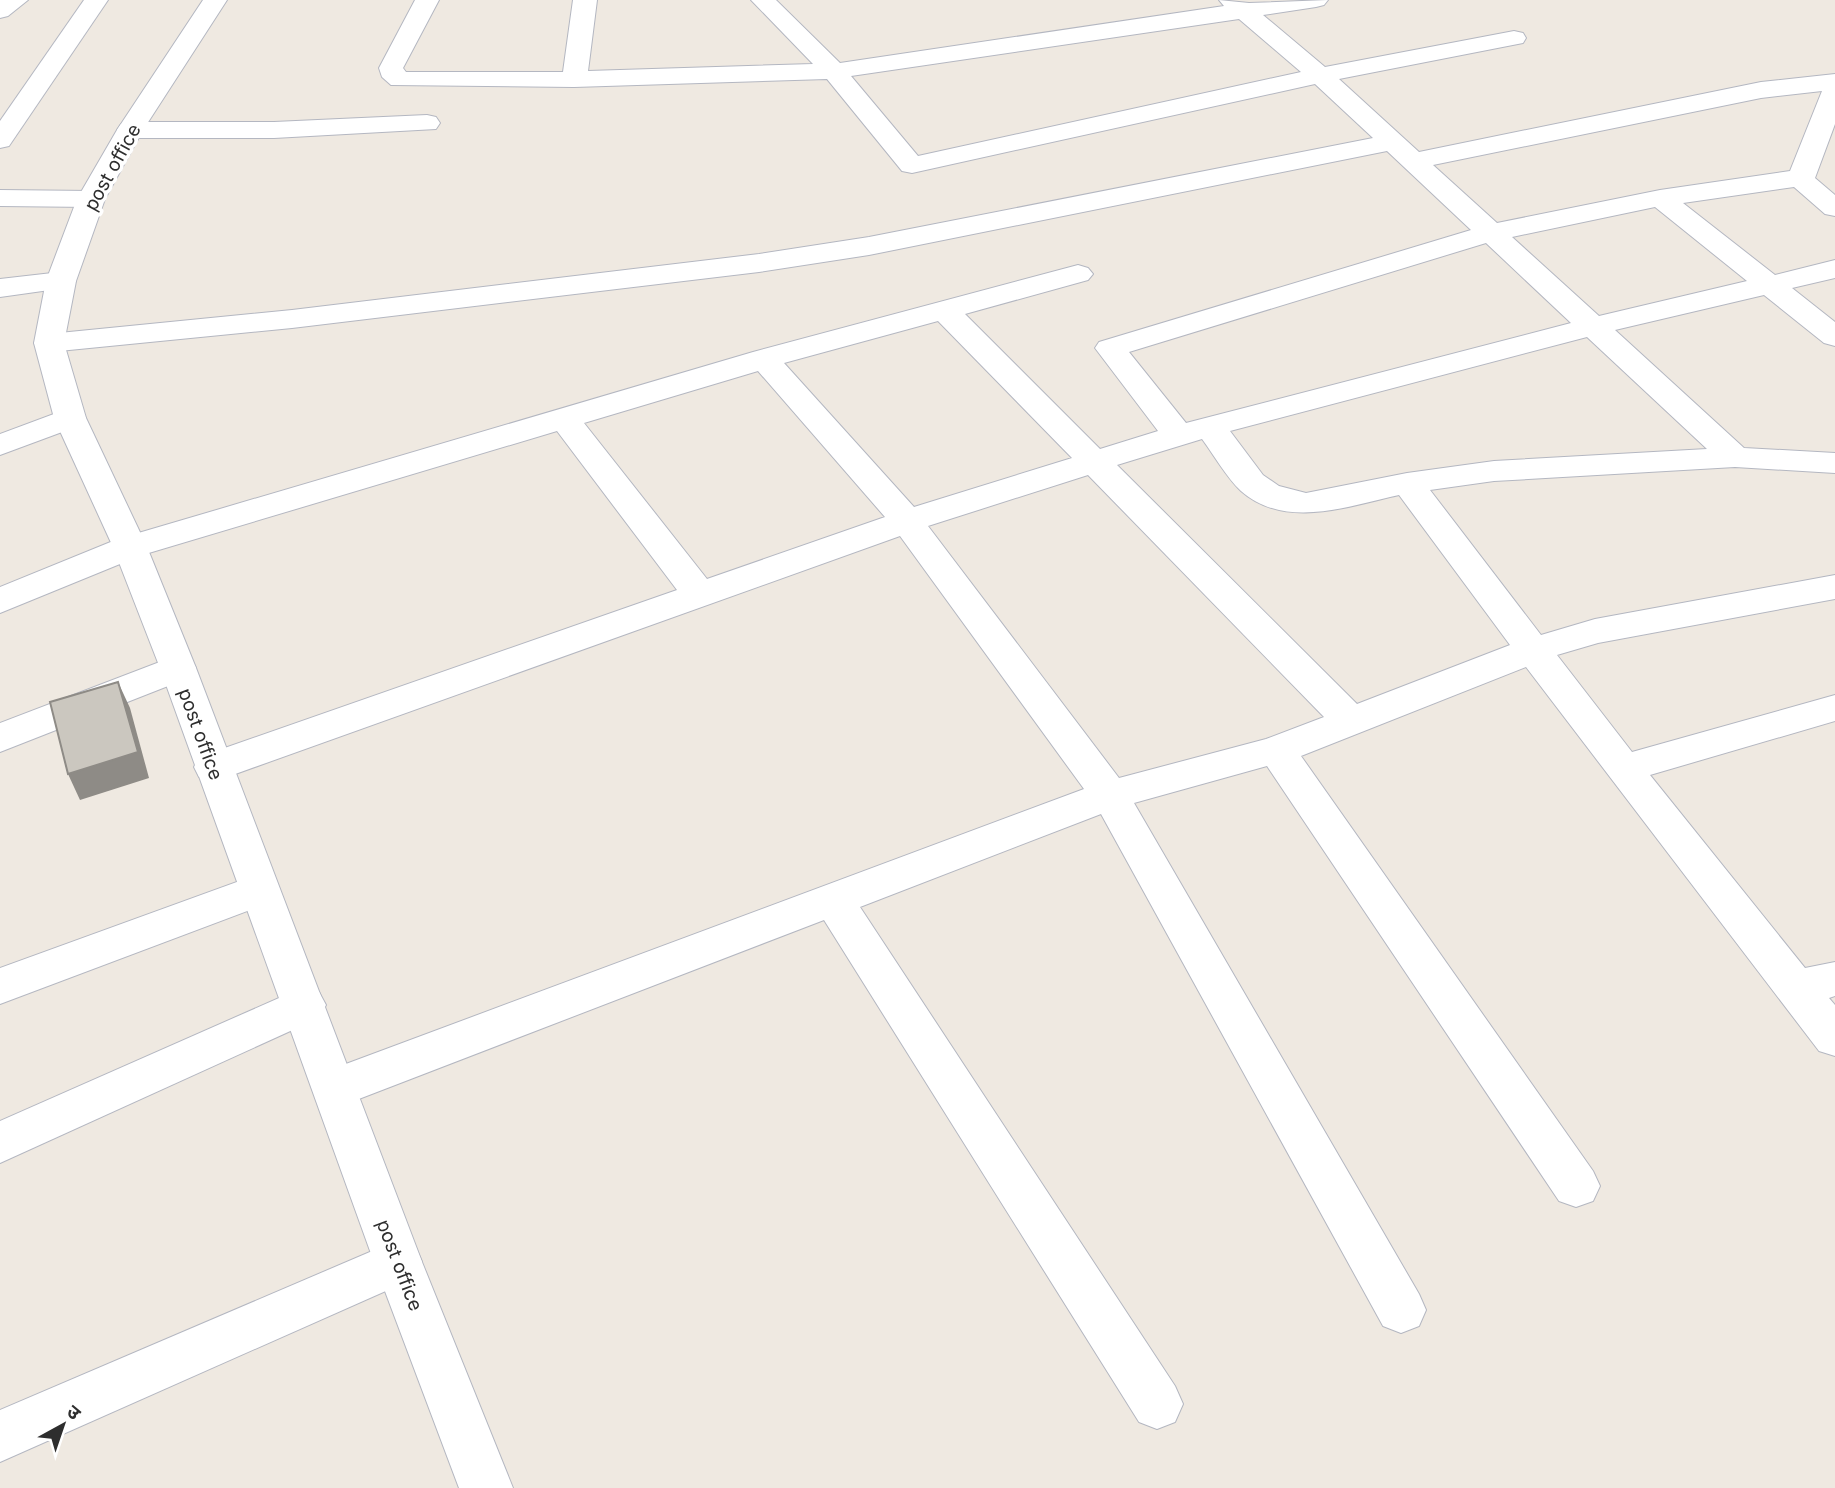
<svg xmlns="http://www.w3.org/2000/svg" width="1835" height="1488" font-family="Inter,'Noto Sans Devanagari',sans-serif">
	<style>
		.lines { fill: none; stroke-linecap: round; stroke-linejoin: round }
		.minor-casing { stroke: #b4b7c1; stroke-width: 2 }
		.tertiary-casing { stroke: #b4b7c1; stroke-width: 2 }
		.minor { fill: #fff; fill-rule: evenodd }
		.tertiary { fill: #fff; fill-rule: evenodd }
		.shaded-wall { fill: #8e8b86 }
		.building { fill: #cbc7bf; stroke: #8e8b86; stroke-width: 2 }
		.labels { text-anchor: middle; stroke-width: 7; stroke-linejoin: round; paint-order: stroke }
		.street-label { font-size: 19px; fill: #2e2e2e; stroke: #fff }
	</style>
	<rect width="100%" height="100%" fill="#efe9e1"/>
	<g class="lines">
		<defs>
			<g id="minor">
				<path d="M 0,0 L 28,0 L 8,16 L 0,18 Z"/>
				<path d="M 84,0 L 108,0 L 9,146 L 0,148 L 0,121 Z"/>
				<path d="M 415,0 L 439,0 L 403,68 L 406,72 L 563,72 L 573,0 L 597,0 L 588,71 L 813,64 L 751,0 L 776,0 L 840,63 L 1224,6 L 1219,0 L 1249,3 L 1328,0 L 1324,5 L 1316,7 L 1263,15 L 1325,67 L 1514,31 L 1523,33 L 1526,38 L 1523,43 L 1339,79 L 1419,152 L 1761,82 L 1835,74 L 1835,124 L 1815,178 L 1835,195 L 1835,216 L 1825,214 L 1794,187 L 1683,203 L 1775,275 L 1835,260 L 1835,278 L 1792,288 L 1835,322 L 1835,346 L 1824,343 L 1764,295 L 1615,330 L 1744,448 L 1835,453 L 1835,473 L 1735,467 L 1494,481 L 1430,490 L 1541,635 L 1595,619 L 1835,575 L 1835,599 L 1598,643 L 1557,655 L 1632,752 L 1835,695 L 1835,721 L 1650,775 L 1805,968 L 1835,962 L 1835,996 L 1829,998 L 1835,1005 L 1835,1056 L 1819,1051 L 1526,667 L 1301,756 L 1593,1171 L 1600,1186 L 1593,1201 L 1576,1207 L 1559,1201 L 1267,766 L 1134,803 L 1419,1294 L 1426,1310 L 1419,1326 L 1401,1333 L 1383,1326 L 1101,814 L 860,907 L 1175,1386 L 1183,1404 L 1175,1422 L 1157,1429 L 1139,1422 L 824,920 L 351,1102 L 335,1107 L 319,1102 L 312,1088 L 319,1074 L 1084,789 L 900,536 L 227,777 L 213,781 L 199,777 L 194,767 L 199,757 L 677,590 L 557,431 L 142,555 L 0,613 L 0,587 L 118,539 L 753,352 L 1078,265 L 1088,268 L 1093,274 L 1088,280 L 965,314 L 1100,449 L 1158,431 L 1095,348 L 1099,342 L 1471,230 L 1387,151 L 869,255 L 759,272 L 292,328 L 49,352 L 38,349 L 34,343 L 38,337 L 49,334 L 292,310 L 759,254 L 869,237 L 1373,138 L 1315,84 L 912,173 L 902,171 L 827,79 L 574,87 L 391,85 L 382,77 L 379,68 ZM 1239,19 L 1301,72 L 918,156 L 851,76 ZM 1822,91 L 1790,171 L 1660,190 L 1497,223 L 1433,165 L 1761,98 ZM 1655,207 L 1747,281 L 1599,316 L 1512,237 ZM 1486,243 L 1571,323 L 1186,423 L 1129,352 ZM 938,321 L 1072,458 L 914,507 L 784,363 ZM 1587,337 L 1707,449 L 1494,461 L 1407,473 L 1306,493 L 1279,486 L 1263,475 L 1230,431 ZM 758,371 L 885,517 L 707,579 L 584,423 ZM 1202,439 C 1214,455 1226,477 1241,491 C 1285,530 1349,506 1399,495 L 1510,645 L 1357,704 L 1117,465 ZM 1088,475 L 1324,717 L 1266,739 L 1119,778 L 928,526 Z"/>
				<path d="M 427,115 L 436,117 L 440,123 L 436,129 L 274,138 L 130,138 L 121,136 L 117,130 L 121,124 L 130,122 L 274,122 Z"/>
				<path d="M 0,190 L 91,191 L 101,193 L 105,199 L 101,205 L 91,207 L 0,206 Z"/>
				<path d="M 61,272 L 71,275 L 76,281 L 71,287 L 0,297 L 0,279 Z"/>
				<path d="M 70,408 L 81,411 L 86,418 L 81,425 L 0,455 L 0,434 Z"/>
				<path d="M 178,655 L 191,659 L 196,668 L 191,677 L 0,752 L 0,723 Z"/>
				<path d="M 259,874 L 274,879 L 280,890 L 274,901 L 0,1004 L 0,968 Z"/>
				<path d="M 304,987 L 319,992 L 326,1005 L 319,1018 L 0,1163 L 0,1121 Z"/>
				<path d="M 398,1240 L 415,1246 L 422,1262 L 415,1278 L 0,1462 L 0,1410 Z"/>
			</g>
			<path id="tertiary" d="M 203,0 L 227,0 L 143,130 L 105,199 L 76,281 L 64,343 L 86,418 L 147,547 L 196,668 L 422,1262 L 513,1488 L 459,1488 L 374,1262 L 160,668 L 113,547 L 54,418 L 34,343 L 46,281 L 77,199 L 117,130 Z"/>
		</defs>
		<use href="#minor" class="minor-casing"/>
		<use href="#tertiary" class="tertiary-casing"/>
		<use href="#minor" class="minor"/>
		<use href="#tertiary" class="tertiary"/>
	</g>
	<path class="shaded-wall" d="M 118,682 L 130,708 L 149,778 L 80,800 L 68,774 Z"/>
	<path class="building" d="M 118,682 L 138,752 L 68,774 L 50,702 Z"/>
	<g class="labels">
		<g class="street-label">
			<text transform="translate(112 167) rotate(-61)" y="7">post office</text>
			<text transform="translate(201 734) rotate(70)" y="7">post office</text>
			<text transform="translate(400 1265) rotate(69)" y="7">post office</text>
		</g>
	</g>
	<g transform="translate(63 1425) rotate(40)" stroke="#ffffff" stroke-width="5" paint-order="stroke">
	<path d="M0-5L12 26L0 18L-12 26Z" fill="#2e2e2e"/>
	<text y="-10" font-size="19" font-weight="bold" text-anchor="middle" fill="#2e2e2e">उ</text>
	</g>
</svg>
